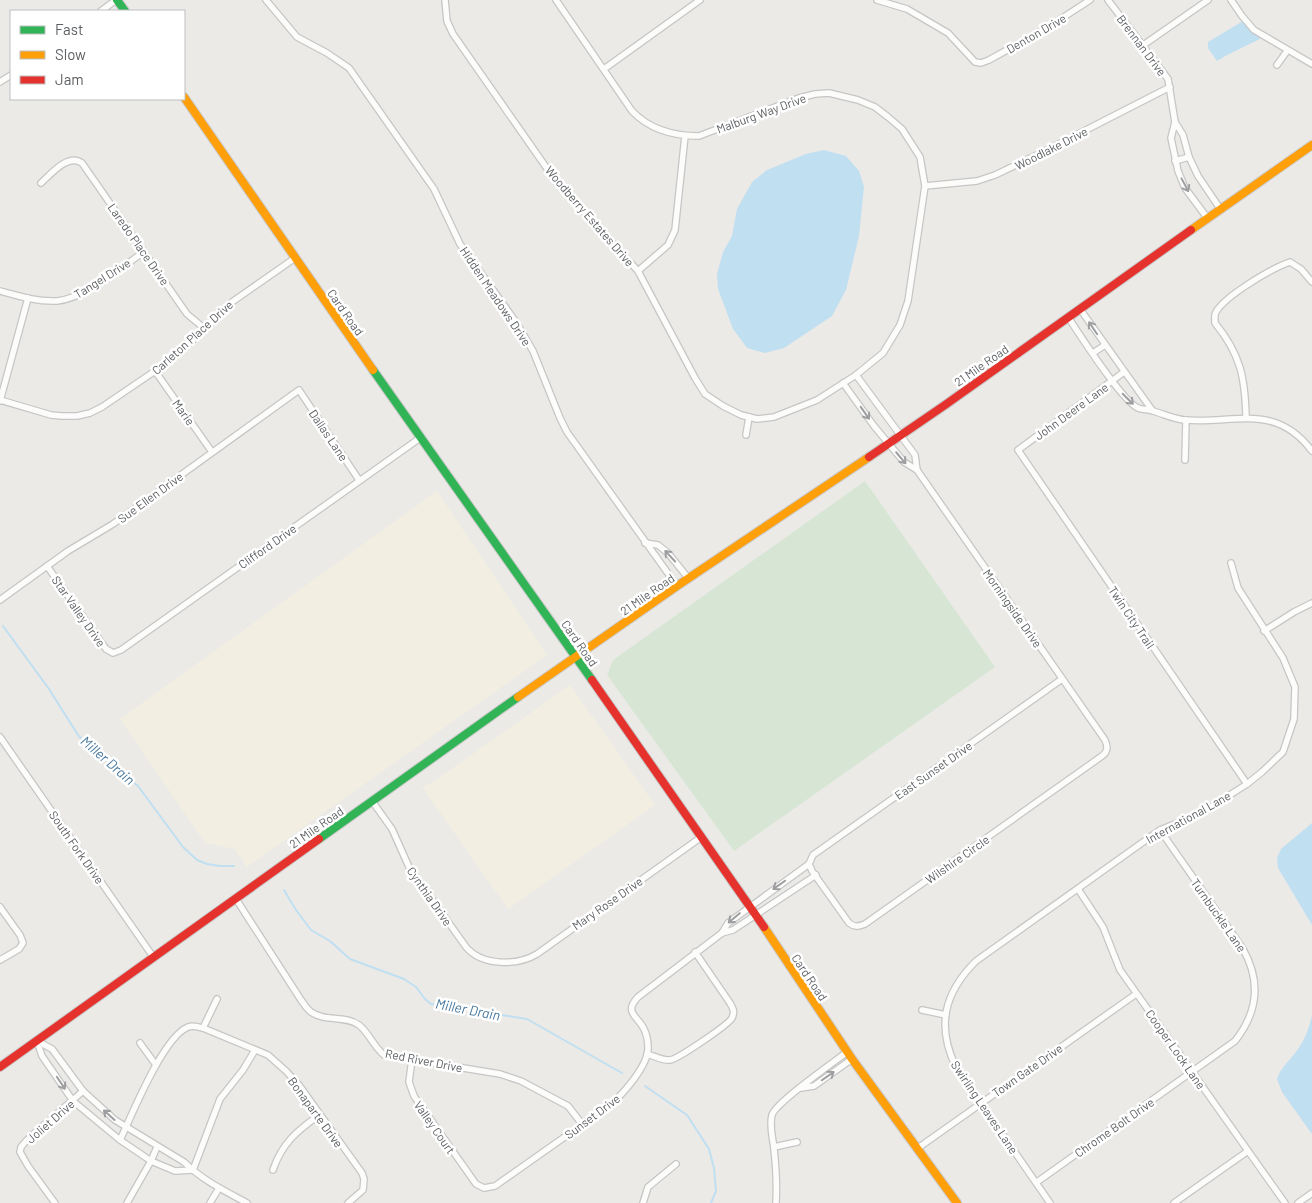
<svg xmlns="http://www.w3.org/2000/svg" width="1312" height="1203" font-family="Barlow,sans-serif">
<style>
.commercial{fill:#f3eee2}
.green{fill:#d7e6d4}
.water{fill:#c0dff1}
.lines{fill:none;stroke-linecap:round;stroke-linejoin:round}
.stream{stroke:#c0dff1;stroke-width:2}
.street-casing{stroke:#c6c6c6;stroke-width:8}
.fast-casing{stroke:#c8c8c8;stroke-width:10}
.slow-casing{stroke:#c8c8c8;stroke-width:10}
.jam-casing{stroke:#c8c8c8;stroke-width:10}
.street{stroke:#fcfcfb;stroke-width:5.5}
.fast{stroke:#30b455;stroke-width:8}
.slow{stroke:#ff9f0a;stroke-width:8}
.jam{stroke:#e5322d;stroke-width:8}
.oneway{stroke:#9d9ea0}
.labels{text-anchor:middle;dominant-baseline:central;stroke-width:5;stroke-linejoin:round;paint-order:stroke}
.street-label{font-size:12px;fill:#5d6063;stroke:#fff}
.water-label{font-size:14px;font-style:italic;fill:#48779d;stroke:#fff}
</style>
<rect width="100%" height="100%" fill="#ebeae7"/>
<!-- commercial -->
<g class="commercial">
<path d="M437 491 547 655 247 867 235 849 205 843 120 719Z"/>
<path d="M570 685 655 805 508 909 422 787 433 782Z"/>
</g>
<!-- green -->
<path class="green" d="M865 481 995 667 734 851 607 675 613 660Z"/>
<!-- water -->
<g class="water">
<path d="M1243 21 1260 39 1227 55 1217 61 1208 48V42Z"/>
<path d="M824 150 846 156 859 171 864 187 859 236 846 290 832 316 784 348 765 353 747 348 733 329 718 289 717 274 723 252 732 236 737 209 752 182 767 170 806 154Z"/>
<path d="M1312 823V925L1278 868 1277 858 1281 849Z"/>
<path d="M1312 1016V1134L1282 1092 1277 1079C1281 1066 1293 1058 1300 1046 1306 1037 1309 1027 1312 1016Z"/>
</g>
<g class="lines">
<!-- stream -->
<g class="stream">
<path d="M3 626 49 689 78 735 88 746 138 786 183 847 197 860 207 864 220 866H234"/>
<path d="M284 890 296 910 311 930 330 941 350 959 404 979 416 987 425 999 431 1004 527 1019 622 1073"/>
<path d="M645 1086 687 1115 709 1149 714 1168 716 1191 711 1203"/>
</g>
<defs>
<g id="street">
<path d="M266 0 297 37 327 53 349 68 434 189 460 244 516 322 533 351 560 418 567 432 677 586"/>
<path d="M445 0 447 21 453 34 555 180 638 271 695 378 705 394 723 406 741 415 757 419 774 417 817 400 856 375 883 353 900 325 908 301 925 186 920 157 902 129 888 117 875 107 858 100 829 93 815 94 799 98 699 136C674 136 650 130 632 111L556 0"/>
<path d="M877 0 907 9 948 33 975 62 981 63 989 60 1050 26 1090 0"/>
<path d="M1108 0 1168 79 1175 122 1183 135 1189 157 1198 176 1221 210"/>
<path d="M1231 0 1242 16 1254 30 1312 64"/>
<path d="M101 11 116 0"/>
<path d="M1142 46 1208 0"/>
<path d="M1277 65 1287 51"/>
<path d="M604 69 700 0"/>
<path d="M0 82 11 75"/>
<path d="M1175 122 1171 138 1178 171 1185 188 1208 219"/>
<path d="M1175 161 1189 157"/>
<path d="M41 183C51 174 68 153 82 163L187 314 205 329"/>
<path d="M925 186 977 181 995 175 1041 153 1170 87"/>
<path d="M638 271 668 245 675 230 685 136"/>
<path d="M0 291C18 296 38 302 57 301 86 298 120 268 144 252"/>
<path d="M1080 309 1152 410"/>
<path d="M1068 317C1080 335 1122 401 1138 408 1142 410 1148 409 1153 411 1164 414 1173 419 1185 420 1235 424 1275 402 1312 451"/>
<path d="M1093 353 1105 345"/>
<path d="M155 371 212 452"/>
<path d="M1124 372 1018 450 1247 784"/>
<path d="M856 375 915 455 917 470"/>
<path d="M843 383 874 426 904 462 917 470 1105 740C1108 747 1108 752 1102 756L865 924C858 927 854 927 849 923L812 871 809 864 813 855 1062 679"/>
<path d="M0 400 51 415 62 416H77L90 413 102 407 155 371 187 346 232 302 295 258"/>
<path d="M0 401 28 298"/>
<path d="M1246 417C1245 378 1241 355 1215 323 1215 319 1214 315 1216 312 1225 296 1272 268 1290 262L1301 269 1312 282"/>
<path d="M746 435 749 417"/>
<path d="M1185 460 1186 420"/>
<path d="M645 543 658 545 668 553 689 579"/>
<path d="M47 566 106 649 113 653 121 650 420 438"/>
<path d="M0 600 68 551 113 524 299 390 359 480"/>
<path d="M1264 631 1294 612 1312 603"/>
<path d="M0 737 154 958"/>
<path d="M372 801 392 829 409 867 466 947C482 966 517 966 537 954L700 838"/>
<path d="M1078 889 1103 927 1120 970 1285 1203"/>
<path d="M236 899 301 1000C304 1004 307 1009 311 1012 325 1022 345 1015 359 1025 369 1033 374 1047 384 1055L500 1074 521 1081 568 1106 582 1124"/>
<path d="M0 907 20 935 23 943 19 949 0 960"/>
<path d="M722 933 728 923 809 864"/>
<path d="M922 1010 946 1015"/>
<path d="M203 1028 217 999"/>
<path d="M37 1041 52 1049 83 1091 115 1120 184 1162C202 1180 225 1191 247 1203"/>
<path d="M37 1041 42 1056 73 1101 120 1140 151 1161 175 1171 193 1170"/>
<path d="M140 1043 156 1065"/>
<path d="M647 1054C654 1056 663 1061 670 1060 678 1059 728 1025 732 1018 735 1012 733 1008 730 1003L695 952"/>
<path d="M412 1059 409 1082 414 1096 476 1184 484 1188 495 1186 610 1105C623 1094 648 1066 648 1048 648 1042 647 1035 644 1029 638 1016 623 1013 638 997L722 933 733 930 816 875"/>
<path d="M801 1088 814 1086 852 1059"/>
<path d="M120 1140C132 1115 163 1037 188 1027 193 1025 198 1027 203 1028L268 1055 286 1071 299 1085 362 1173 364 1179 363 1190 348 1203"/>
<path d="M774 1147 797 1142"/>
<path d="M918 1148 1136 994"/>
<path d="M193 1170 220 1099 243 1070 255 1050"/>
<path d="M273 1170C282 1143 297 1131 319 1115"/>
<path d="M1037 1182 1235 1041C1258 1012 1261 981 1243 949L1160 830"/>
<path d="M55 1203 28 1166 20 1152 21 1147 27 1140 83 1091"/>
<path d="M127 1203 151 1161 157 1147"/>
<path d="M210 1203 219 1188"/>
<path d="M643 1203 648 1187 676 1164"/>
<path d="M776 1203C777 1185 776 1167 774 1149 773 1138 769 1127 772 1115 775 1103 834 1062 847 1052"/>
<path d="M1050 1203 956 1067C936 1026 944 993 976 961L1160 830 1200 814 1247 784 1262 772 1283 752 1294 719 1295 687 1283 658 1238 588 1231 563"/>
<path d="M1174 1203 1248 1151"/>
<path d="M1298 1203 1312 1193"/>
</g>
<g id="fast">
<path d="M117 0 125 11"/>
<path d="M373 370 592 680"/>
<path d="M319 839 518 697"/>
</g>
<g id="slow">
<path d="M184 97 373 370"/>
<path d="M1191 230 1312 145"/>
<path d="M518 697 677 586 869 457"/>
<path d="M764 927 852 1059 957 1203"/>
</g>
<g id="jam">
<path d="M869 457 945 405 1191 230"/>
<path d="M592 680 764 927"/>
<path d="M0 1067 319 839"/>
</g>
</defs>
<!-- street casing -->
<use href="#street" class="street-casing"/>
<!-- fast casing -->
<use href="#fast" class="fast-casing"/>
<!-- slow casing -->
<use href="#slow" class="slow-casing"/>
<!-- jam casing -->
<use href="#jam" class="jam-casing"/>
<!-- street -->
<use href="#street" class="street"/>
<!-- fast -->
<use href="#fast" class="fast"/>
<!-- slow -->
<use href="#slow" class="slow"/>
<!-- jam -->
<use href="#jam" class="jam"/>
</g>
<!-- one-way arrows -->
<defs><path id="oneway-shaft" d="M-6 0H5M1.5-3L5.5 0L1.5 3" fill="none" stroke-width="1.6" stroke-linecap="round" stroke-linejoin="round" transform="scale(1.25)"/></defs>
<g class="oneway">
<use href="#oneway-shaft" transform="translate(1185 185) rotate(62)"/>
<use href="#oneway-shaft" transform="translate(1093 328) rotate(-124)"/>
<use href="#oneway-shaft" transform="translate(1128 399) rotate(45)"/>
<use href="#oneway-shaft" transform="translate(865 413) rotate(55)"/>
<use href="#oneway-shaft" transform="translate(901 458) rotate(50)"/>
<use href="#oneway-shaft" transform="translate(670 556) rotate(-133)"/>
<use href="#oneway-shaft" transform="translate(779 885) rotate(145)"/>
<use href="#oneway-shaft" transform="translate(734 918) rotate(140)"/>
<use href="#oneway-shaft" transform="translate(828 1076) rotate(-35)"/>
<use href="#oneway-shaft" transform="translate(61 1083) rotate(56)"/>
<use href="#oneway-shaft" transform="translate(109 1115) rotate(-138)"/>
</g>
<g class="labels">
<!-- street labels -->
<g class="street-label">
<text transform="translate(1036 33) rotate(-30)">Denton Drive</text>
<text transform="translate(1142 45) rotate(53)">Brennan Drive</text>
<text transform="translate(761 113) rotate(-20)">Malburg Way Drive</text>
<text transform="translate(1051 148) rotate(-27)">Woodlake Drive</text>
<text transform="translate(590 216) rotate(49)">Woodberry Estates Drive</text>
<text transform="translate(139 244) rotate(55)">Laredo Place Drive</text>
<text transform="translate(102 278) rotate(-32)">Tangel Drive</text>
<text transform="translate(496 296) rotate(56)">Hidden Meadows Drive</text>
<text transform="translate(346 312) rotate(55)">Card Road</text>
<text transform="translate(192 337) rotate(-42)">Carleton Place Drive</text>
<text transform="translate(981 365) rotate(-35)">21 Mile Road</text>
<text transform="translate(1071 411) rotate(-36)">John Deere Lane</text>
<text transform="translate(184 412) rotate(55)">Marie</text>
<text transform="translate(329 435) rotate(56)">Dallas Lane</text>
<text transform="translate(150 497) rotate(-36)">Sue Ellen Drive</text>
<text transform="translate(267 546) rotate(-35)">Clifford Drive</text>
<text transform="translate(647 594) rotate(-35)">21 Mile Road</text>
<text transform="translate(1013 608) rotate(55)">Morningside Drive</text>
<text transform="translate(79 611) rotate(55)">Star Valley Drive</text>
<text transform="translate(1132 617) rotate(56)">Twin City Trail</text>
<text transform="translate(580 643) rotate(55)">Card Road</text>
<text transform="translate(933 770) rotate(-35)">East Sunset Drive</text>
<text transform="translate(1188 817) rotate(-29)">International Lane</text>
<text transform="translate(316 827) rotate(-35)">21 Mile Road</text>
<text transform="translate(77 847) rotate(55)">South Fork Drive</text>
<text transform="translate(957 859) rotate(-35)">Wilshire Circle</text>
<text transform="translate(430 896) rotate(55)">Cynthia Drive</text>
<text transform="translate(607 903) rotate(-35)">Mary Rose Drive</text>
<text transform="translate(1219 915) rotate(55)">Turnbuckle Lane</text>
<text transform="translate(810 977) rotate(56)">Card Road</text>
<text transform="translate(1176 1049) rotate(55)">Cooper Lock Lane</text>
<text transform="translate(424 1060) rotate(11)">Red River Drive</text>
<text transform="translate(1027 1070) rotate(-35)">Town Gate Drive</text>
<text transform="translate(985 1107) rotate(56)">Swirling Leaves Lane</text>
<text transform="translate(316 1112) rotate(54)">Bonaparte Drive</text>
<text transform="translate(592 1116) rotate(-37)">Sunset Drive</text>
<text transform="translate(50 1121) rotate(-41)">Joliet Drive</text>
<text transform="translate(435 1127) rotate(55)">Valley Court</text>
<text transform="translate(1114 1127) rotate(-35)">Chrome Bolt Drive</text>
</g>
<!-- water labels -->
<g class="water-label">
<text transform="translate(108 760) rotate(41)">Miller Drain</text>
<text transform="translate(468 1009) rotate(11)">Miller Drain</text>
</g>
</g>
<!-- legend -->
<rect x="10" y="10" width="175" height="90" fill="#ffffff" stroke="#bebfc1"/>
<rect x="20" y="26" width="25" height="8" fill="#30b455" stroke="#bebfc1"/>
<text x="55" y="35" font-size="15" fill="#5d6063">Fast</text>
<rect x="20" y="51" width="25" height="8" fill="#ff9f0a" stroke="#bebfc1"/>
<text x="55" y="60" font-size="15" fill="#5d6063">Slow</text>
<rect x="20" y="76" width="25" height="8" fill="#e5322d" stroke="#bebfc1"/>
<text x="55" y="85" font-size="15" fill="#5d6063">Jam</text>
</svg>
